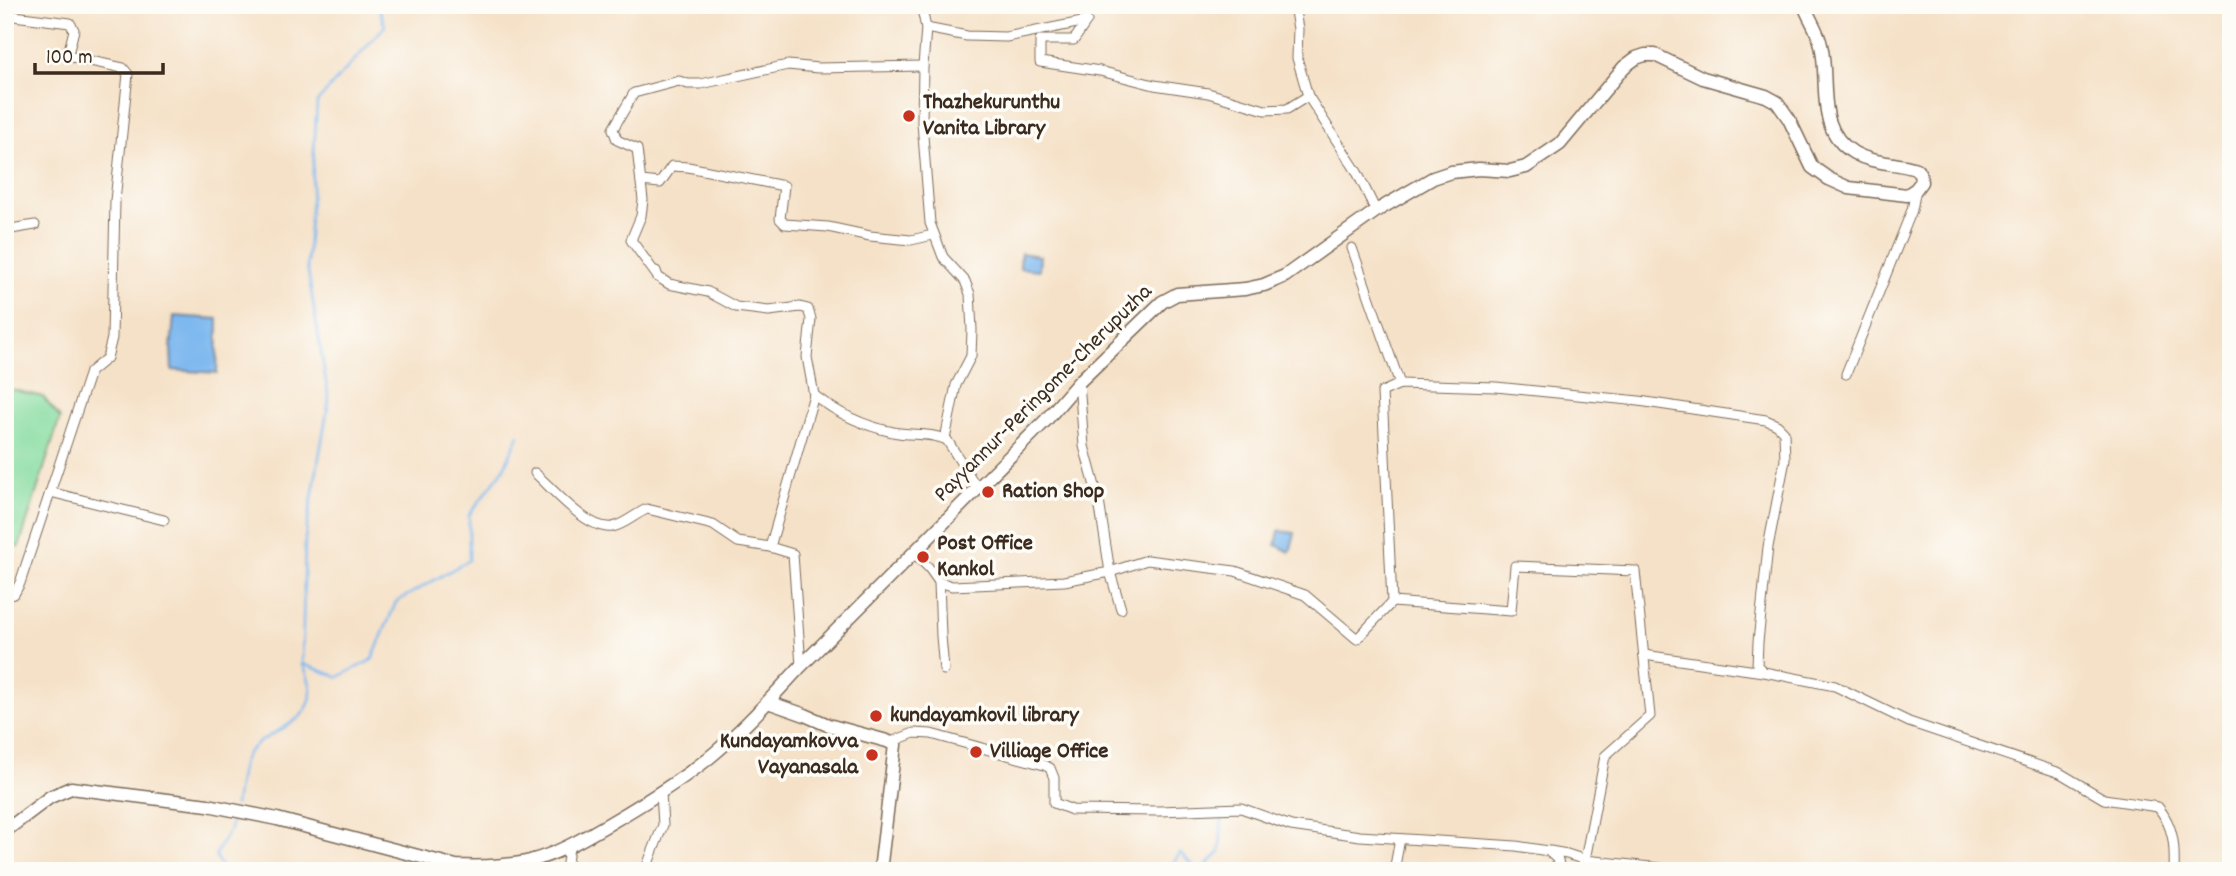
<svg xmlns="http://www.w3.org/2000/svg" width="2236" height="876" font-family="Dekko,sans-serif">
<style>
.green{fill:#85db9f;stroke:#60825e;stroke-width:2}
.water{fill:#7db8ef;stroke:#5c7186;stroke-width:2}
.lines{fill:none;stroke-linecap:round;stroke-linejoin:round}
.stream{stroke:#7db8ef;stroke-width:2.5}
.street-casing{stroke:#7c6a59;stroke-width:11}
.secondary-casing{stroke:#7c6a59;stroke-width:15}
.street{stroke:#fff;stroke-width:9}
.secondary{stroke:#fff;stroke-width:12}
.poi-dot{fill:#c8321e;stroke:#fdfcf7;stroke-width:2.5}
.labels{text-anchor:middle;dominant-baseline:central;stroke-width:7;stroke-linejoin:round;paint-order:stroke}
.poi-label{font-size:23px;font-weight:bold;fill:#3b2a1e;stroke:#fdfcf7;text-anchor:start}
.street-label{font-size:23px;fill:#3b2a1e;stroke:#fdfcf7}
</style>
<rect width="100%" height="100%" fill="#fdfcf7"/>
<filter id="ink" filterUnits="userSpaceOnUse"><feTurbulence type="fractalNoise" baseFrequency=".0143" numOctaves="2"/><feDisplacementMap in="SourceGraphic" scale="14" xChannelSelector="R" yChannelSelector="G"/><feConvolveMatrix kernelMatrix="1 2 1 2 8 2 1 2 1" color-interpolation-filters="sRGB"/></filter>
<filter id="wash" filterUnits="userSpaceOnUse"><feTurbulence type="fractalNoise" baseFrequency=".00686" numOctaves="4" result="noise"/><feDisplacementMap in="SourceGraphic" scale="28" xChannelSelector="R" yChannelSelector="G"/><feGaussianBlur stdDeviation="1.57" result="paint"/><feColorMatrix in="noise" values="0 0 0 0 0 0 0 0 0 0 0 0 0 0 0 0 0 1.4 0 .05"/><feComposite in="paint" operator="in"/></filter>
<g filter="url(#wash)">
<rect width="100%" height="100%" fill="#f5e1c7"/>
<!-- green -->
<path class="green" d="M5 388 43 397 60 418 19 547 5 544Z"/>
<!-- water -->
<g class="water">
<path d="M1021 253 1040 256 1039 270 1020 268Z"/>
<path d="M174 316 218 319 217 373 172 370 171 349Z"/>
<path d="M1279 531 1295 533 1290 552 1276 545Z"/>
</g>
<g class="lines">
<!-- stream -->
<g class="stream">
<path d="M303 664 338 677 372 660 396 602 469 560V515L503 470 519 435"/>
<path d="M302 666 305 538 329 400 307 266 317 102 385 26 378 5"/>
<path d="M235 805C237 795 240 765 245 757 260 730 312 728 311 691 311 683 306 672 303 664"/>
<path d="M1180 814 1206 817 1214 813"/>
<path d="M223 871 215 855 230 829 233 815"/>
<path d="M1168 871 1180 853 1199 871"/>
<path d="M1201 871 1220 852 1222 811"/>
</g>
</g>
</g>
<g filter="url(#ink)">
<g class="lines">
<defs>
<g id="street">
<path d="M921 5 926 28 923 66 922 123 930 223 943 257 965 281 970 294 972 330 971 356 956 385 945 439"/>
<path d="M1294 5 1298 29 1297 58 1308 96 1357 172 1376 211"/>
<path d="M926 28 967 36 1006 37 1087 21 1074 40H1040V62L1100 71 1154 85 1208 93 1265 110 1287 109 1308 96"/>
<path d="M641 181 660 183 672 166 688 167 784 186 780 219 785 224 828 227 870 236 911 240 933 235"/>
<path d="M5 230 35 225"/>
<path d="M1352 248 1400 384"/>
<path d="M656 271 658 277 669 284 708 292 736 307 769 311 800 307 808 309 811 319 807 357 814 395C837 413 864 426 893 432 911 436 930 432 947 440L977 488"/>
<path d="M658 277 631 240 641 216 643 200 637 149 617 140 613 129 634 93 679 81 688 84H701L788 65 818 68 923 66"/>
<path d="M1846 374 1912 210 1916 189"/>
<path d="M1079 382 1084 446 1099 501 1110 572 1121 609"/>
<path d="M535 473C553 489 587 530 612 527 624 525 635 514 647 509L713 525 738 542 770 547"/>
<path d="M50 492 164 520"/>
<path d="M914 553 929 568 939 582 952 586 1064 581 1110 572 1147 560 1235 571 1305 595 1357 639 1392 602 1382 392 1400 384 1496 387 1639 401 1766 420 1777 425 1784 432 1785 460 1768 547 1758 642 1757 666 1764 672 1835 686 1909 722 2060 773 2104 799 2158 807C2174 827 2175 846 2174 871"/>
<path d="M939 582 941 636 944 670"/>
<path d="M5 597 14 594 20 583 90 372 107 358 112 338 115 201 128 74 123 68 72 57 68 54 74 30 70 23 6 15"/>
<path d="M1392 602 1511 611 1515 566 1635 571 1650 716 1605 756 1585 860 1660 868 1659 871"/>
<path d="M1644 655 1763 672"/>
<path d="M801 666 793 554 770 547 814 395"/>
<path d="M891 742 914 733 931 734 1044 765 1050 768 1054 778V803L1072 810 1159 811 1241 808 1291 826 1360 836 1516 846 1548 851 1558 860 1560 871"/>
<path d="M1550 851 1567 854 1585 860"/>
<path d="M566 871 569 847"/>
<path d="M645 871 663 825 661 793"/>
<path d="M1394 871 1400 839"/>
</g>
<g id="secondary">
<path d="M5 18 10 5"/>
<path d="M768 702 805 715 828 725 887 741 895 745 880 871"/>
<path d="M5 831 50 797 71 788 208 805 277 819 456 866C481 867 505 867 530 861 560 853 586 837 612 822 646 802 679 782 710 757 743 730 772 697 801 666L1046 420 1079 382 1162 302 1177 294 1245 289 1264 285 1285 276 1376 211 1433 178 1451 172 1479 169 1510 171 1526 167 1560 144 1624 67 1636 58 1645 55H1655L1703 78 1766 96 1777 102 1789 119 1812 167 1829 179 1849 188 1907 195 1916 189 1921 182 1920 174 1916 169C1895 162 1873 164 1854 153 1814 129 1830 82 1821 45 1818 30 1809 19 1804 5"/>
</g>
</defs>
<!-- street casing -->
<use href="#street" class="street-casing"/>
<!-- secondary casing -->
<use href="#secondary" class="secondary-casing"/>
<!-- street -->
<use href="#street" class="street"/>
<!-- secondary -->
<use href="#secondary" class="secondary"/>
</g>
</g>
<!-- markers -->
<g class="poi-dot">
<circle cx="909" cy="116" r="7"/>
<circle cx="988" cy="492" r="7"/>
<circle cx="923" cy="557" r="7"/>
<circle cx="876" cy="716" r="7"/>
<circle cx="976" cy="752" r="7"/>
<circle cx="872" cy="755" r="7"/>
</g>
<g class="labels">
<!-- poi labels -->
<g class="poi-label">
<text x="923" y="103">Thazhekurunthu<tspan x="923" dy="26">Vanita Library</tspan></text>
<text x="1002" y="492">Ration Shop</text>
<text x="937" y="544">Post Office<tspan x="937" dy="26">Kankol</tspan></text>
<text x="890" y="716">kundayamkovil library</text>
<text x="858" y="742" text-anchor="end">Kundayamkovva<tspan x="858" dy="26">Vayanasala</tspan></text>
<text x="990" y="752">Villiage Office</text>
</g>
<!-- street labels -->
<g class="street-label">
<text transform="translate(1044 394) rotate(-45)">Payyannur-Peringome-Cherupuzha</text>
</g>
</g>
<!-- margin -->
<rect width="2236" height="876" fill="none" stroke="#fdfcf7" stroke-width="28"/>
<!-- scale -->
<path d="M35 63v10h128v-10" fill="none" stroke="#3b2a1e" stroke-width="3.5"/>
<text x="46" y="63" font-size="21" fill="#3b2a1e" stroke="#fdfcf7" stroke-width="5" paint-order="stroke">100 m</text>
</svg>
